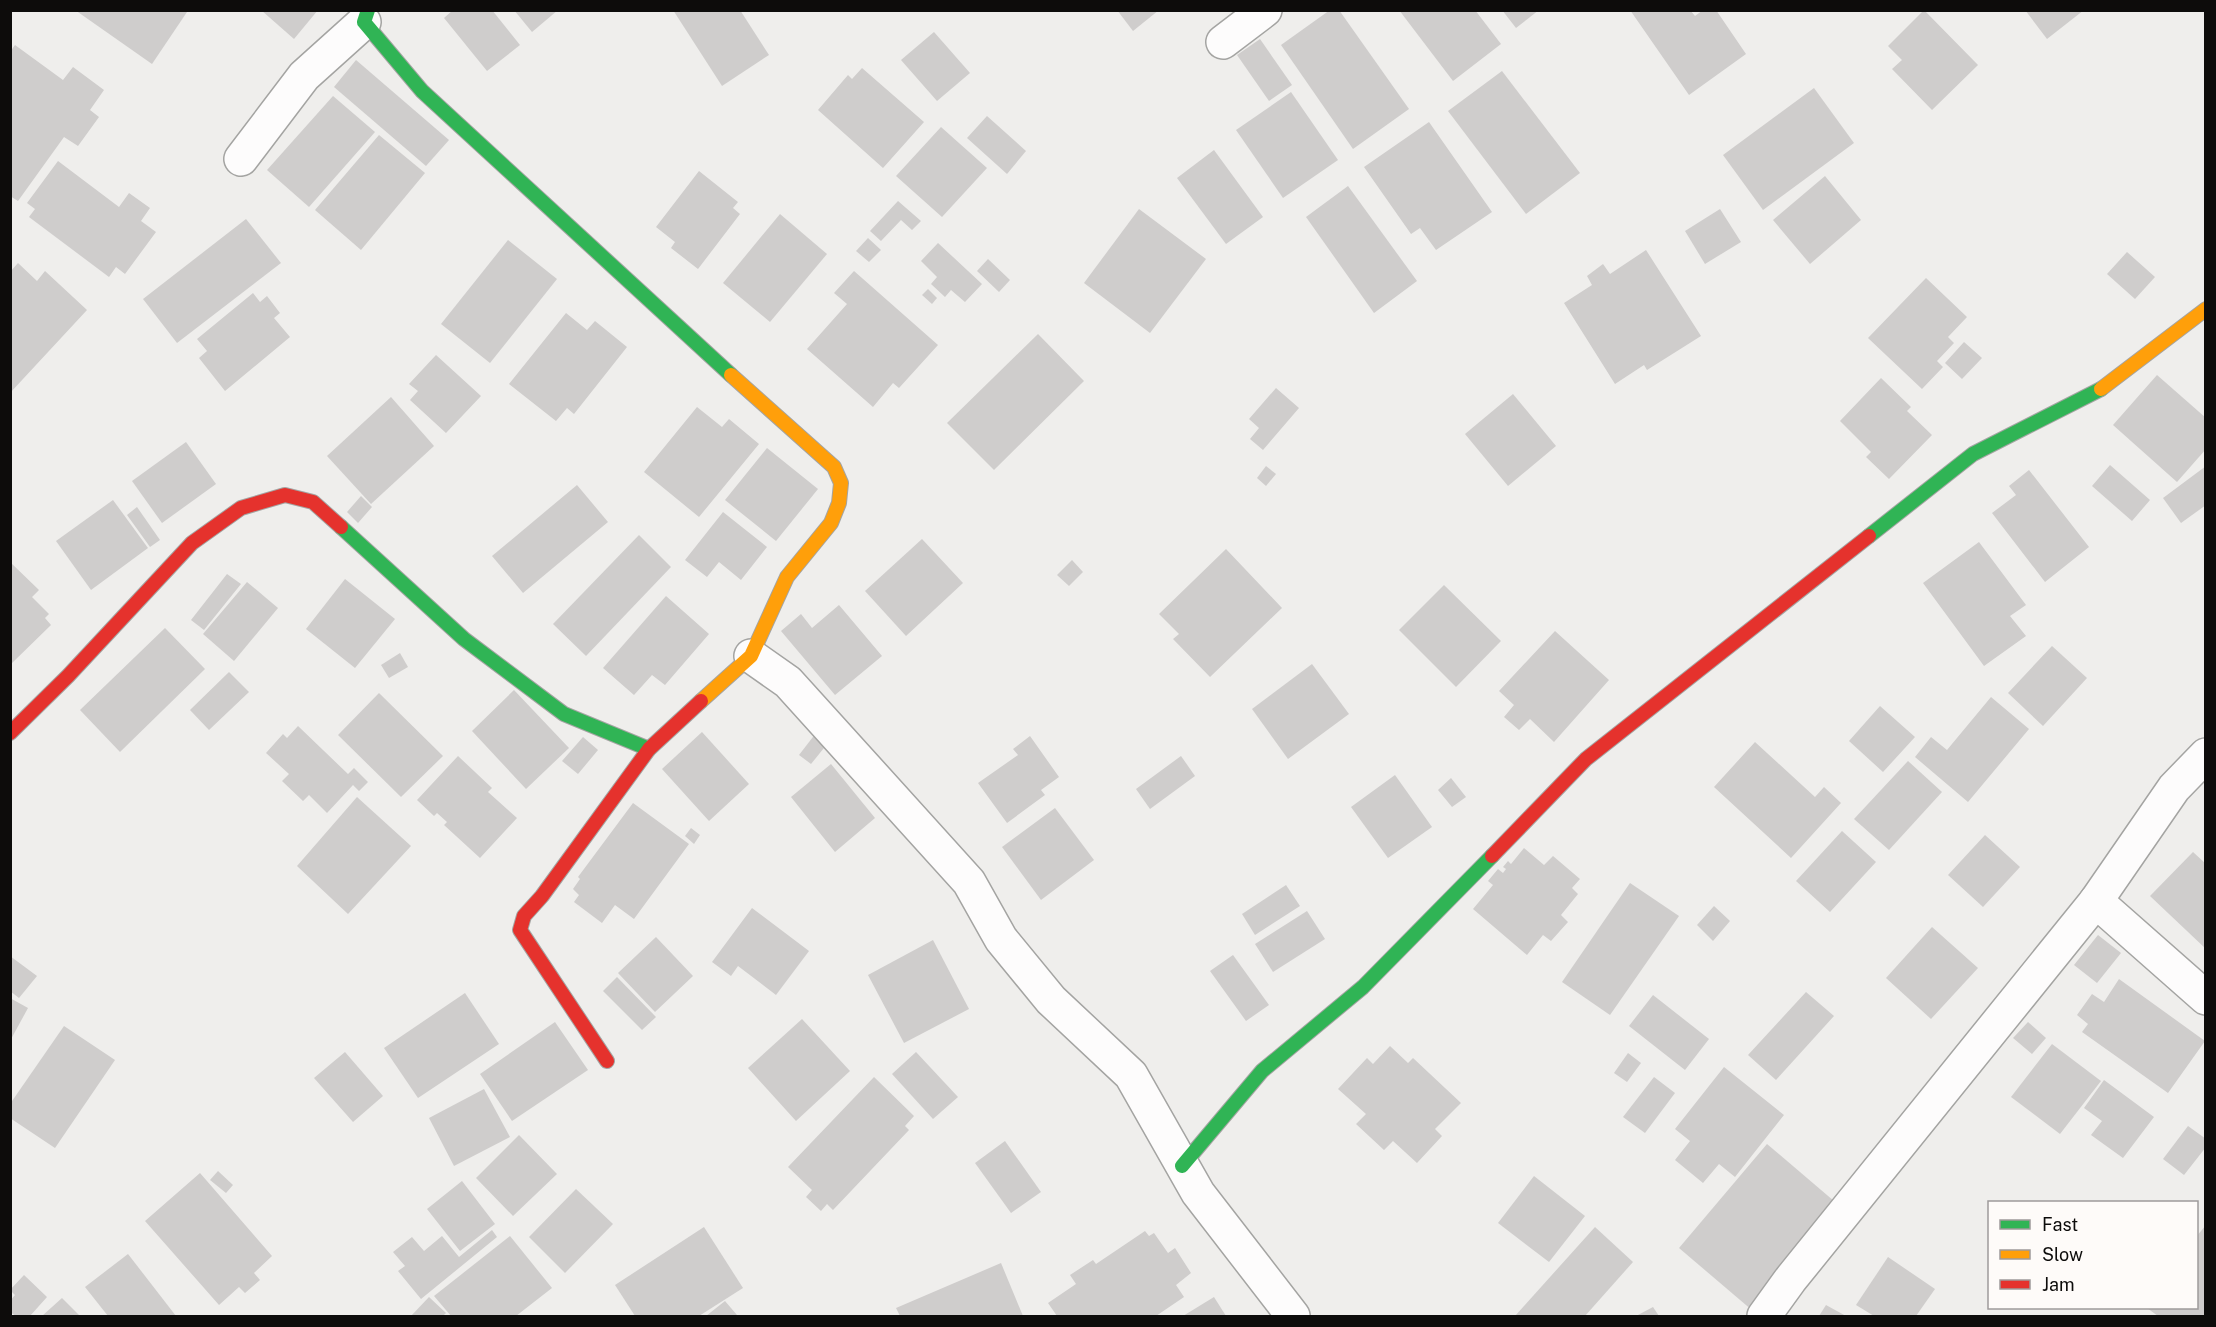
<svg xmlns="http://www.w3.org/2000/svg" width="2216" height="1327" font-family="'Public Sans',sans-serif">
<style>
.building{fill:#cfcdcc}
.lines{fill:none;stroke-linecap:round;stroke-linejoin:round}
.street-casing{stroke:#a4a4a2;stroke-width:36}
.fast-casing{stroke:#a4a4a2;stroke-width:16}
.slow-casing{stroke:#a4a4a2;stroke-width:16}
.jam-casing{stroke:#a4a4a2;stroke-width:16}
.street{stroke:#fdfcfc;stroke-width:33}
.fast{stroke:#30b455;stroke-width:14}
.slow{stroke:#ff9f0a;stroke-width:14}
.jam{stroke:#e5322d;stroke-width:14}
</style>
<rect width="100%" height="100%" fill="#efeeec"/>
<!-- building -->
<g class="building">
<path d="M75 10H185L187 12 152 64Z"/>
<path d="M261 10H318L294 39Z"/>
<path d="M453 10H492L520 45 487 71 444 18Z"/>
<path d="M514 10H558L532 32Z"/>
<path d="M673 10H740L769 55 722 86Z"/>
<path d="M1117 10H1159L1133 31Z"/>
<path d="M1330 10H1339L1409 109 1353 149 1281 45Z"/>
<path d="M1399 10H1475L1501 44 1453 81Z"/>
<path d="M1502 10H1539L1516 28Z"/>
<path d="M1630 10H1690L1695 16 1703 10H1716L1746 54 1689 95Z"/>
<path d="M1924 10 1978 65 1932 110 1892 69 1902 60 1888 46Z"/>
<path d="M2025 10H2084L2047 39Z"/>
<path d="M934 32 970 73 937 101 901 60Z"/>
<path d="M1260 39 1292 85 1269 101 1237 55Z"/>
<path d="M15 45 63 80 73 67 104 90 90 110 99 117 78 146 64 137 18 201 10 196V52Z"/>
<path d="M356 60 449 140 426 166 334 87Z"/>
<path d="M862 68 924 122 883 168 818 110 848 75 852 79Z"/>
<path d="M1502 71 1580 173 1526 214 1448 111Z"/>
<path d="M1814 88 1854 143 1763 210 1723 155Z"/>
<path d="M1291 92 1338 160 1283 198 1236 130Z"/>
<path d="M333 96 375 132 309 207 267 170Z"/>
<path d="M987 116 1026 151 1007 174 967 138Z"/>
<path d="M1429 122 1492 212 1436 250 1420 228 1411 234 1364 167Z"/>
<path d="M941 127 987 168 942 217 896 176Z"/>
<path d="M379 135 425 173 361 250 315 210Z"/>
<path d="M1214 150 1263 217 1226 244 1177 178Z"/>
<path d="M58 161 119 207 129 193 150 208 141 221 156 232 125 274 116 267 109 277 29 217 35 209 27 203Z"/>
<path d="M699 171 738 202 733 208 740 214 698 269 671 248 675 242 656 227Z"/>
<path d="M1825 176 1861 220 1810 264 1773 220Z"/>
<path d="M1348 186 1417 281 1374 313 1306 217Z"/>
<path d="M898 201 921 221 912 230 901 220 881 241 870 231Z"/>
<path d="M1139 209 1206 259 1150 333 1084 283Z"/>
<path d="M1720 209 1741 242 1705 264 1685 231Z"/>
<path d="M780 214 827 254 770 322 723 283Z"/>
<path d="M246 219 281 263 177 343 143 299Z"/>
<path d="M868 238 881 250 869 262 856 251Z"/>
<path d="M508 240 557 279 490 363 441 324Z"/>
<path d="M938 243 982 284 965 302 951 290 945 297 931 284 937 277 921 261Z"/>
<path d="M1646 250 1701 336 1647 370 1644 365 1615 384 1564 303 1592 285 1587 276 1603 264 1610 274Z"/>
<path d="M2127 252 2155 277 2135 299 2107 274Z"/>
<path d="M988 259 1010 280 999 292 977 271Z"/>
<path d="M18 263 37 281 45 271 87 310 10 393V272Z"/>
<path d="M854 271 938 345 899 388 893 383 873 407 807 349 847 304 834 293Z"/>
<path d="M1926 278 1967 317 1948 337 1954 343 1937 361 1943 367 1922 389 1868 338Z"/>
<path d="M928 289 937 298 932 304 922 295Z"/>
<path d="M253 293 260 302 267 296 280 313 274 318 290 337 225 391 199 358 207 351 197 339Z"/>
<path d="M566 313 587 330 595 321 627 347 574 414 567 408 556 421 509 384Z"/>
<path d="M1038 334 1084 381 994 470 947 423Z"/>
<path d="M1964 342 1982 358 1962 379 1945 363Z"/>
<path d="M436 355 481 396 446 433 410 400 418 391 409 384Z"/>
<path d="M2157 375 2206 418V449L2177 482 2113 425Z"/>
<path d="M1881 378 1911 407 1907 411 1932 435 1889 479 1866 457 1871 452 1840 421Z"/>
<path d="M1276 388 1299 408 1263 450 1250 439 1259 428 1249 419Z"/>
<path d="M1513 394 1556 446 1508 486 1465 434Z"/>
<path d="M391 397 434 446 371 504 327 456Z"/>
<path d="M697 407 722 427 729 419 759 444 699 517 644 472Z"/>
<path d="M186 442 216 484 162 523 132 481Z"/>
<path d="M767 448 818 489 776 541 725 500Z"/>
<path d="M2110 465 2150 500 2132 521 2092 486Z"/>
<path d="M1266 466 1276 474 1266 486 1257 478Z"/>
<path d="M2206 466V505L2181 523 2163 498Z"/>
<path d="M2029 470 2089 547 2045 582 1992 513 2016 495 2009 486Z"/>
<path d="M577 485 608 522 523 593 492 556Z"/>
<path d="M361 496 372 507 358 523 347 512Z"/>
<path d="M113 500 148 548 91 590 56 541Z"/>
<path d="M137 507 160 540 150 547 127 515Z"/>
<path d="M723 512 767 547 741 580 719 562 707 577 685 560Z"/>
<path d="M639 535 671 567 586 656 553 624Z"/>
<path d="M922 539 963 583 906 636 865 591Z"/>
<path d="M1979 542 2026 605 2010 616 2026 636 1984 666 1923 583Z"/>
<path d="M1226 549 1282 608 1210 677 1173 639 1179 634 1159 614Z"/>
<path d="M1072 560 1083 572 1069 586 1057 575Z"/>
<path d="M10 562 39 590 32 597 49 614 45 618 51 625 10 665Z"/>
<path d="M227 574 241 584 204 630 191 620Z"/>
<path d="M345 579 395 619 355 668 306 629Z"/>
<path d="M247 582 278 608 234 661 203 634Z"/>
<path d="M1444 585 1501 641 1456 687 1399 630Z"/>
<path d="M666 596 709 634 665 685 652 675 634 695 603 668Z"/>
<path d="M839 605 882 656 835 695 781 631 801 614 812 628Z"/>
<path d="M165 628 205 669 120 752 80 710Z"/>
<path d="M1555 631 1609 680 1554 742 1530 719 1519 730 1504 717 1514 705 1499 691Z"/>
<path d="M2052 646 2087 678 2043 726 2008 693Z"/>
<path d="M400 653 408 667 389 678 381 665Z"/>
<path d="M1312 664 1349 714 1288 759 1252 709Z"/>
<path d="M229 672 249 692 209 730 190 710Z"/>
<path d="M514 690 569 748 526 789 472 731Z"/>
<path d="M379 693 443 756 401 797 338 735Z"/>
<path d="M1991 697 2029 729 1968 802 1915 757 1931 737 1947 750Z"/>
<path d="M1880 706 1915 737 1883 772 1849 741Z"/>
<path d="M298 726 348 774 354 768 368 782 359 791 353 785 327 813 309 795 303 801 282 781 289 774 266 753 283 734 287 738Z"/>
<path d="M702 732 749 784 709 821 662 769Z"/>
<path d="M816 733 828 743 811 764 799 755Z"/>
<path d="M1030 736 1059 777 1041 790 1045 795 1007 823 978 783 1018 755 1013 749Z"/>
<path d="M583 737 598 750 578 774 562 761Z"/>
<path d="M1755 742 1815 797 1824 787 1841 803 1791 858 1714 787Z"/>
<path d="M458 756 492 788 488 792 517 818 480 858 444 825 447 822 437 813 434 816 417 800Z"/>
<path d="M1181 756 1195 776 1150 809 1136 789Z"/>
<path d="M1908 761 1942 792 1889 850 1854 819Z"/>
<path d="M831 764 875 818 835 852 791 797Z"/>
<path d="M1395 775 1432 827 1388 858 1351 807Z"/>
<path d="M1451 778 1466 797 1452 807 1438 790Z"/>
<path d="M357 797 411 846 348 914 297 866Z"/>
<path d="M633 803 689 844 634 919 615 905 602 923 574 902 579 895 573 889 580 879 578 877Z"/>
<path d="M1055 808 1094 860 1041 900 1002 847Z"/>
<path d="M691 828 700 835 694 844 685 836Z"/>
<path d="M1842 831 1876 862 1830 912 1796 881Z"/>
<path d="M1985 835 2020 867 1983 907 1948 875Z"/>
<path d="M1524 848 1544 865 1553 856 1580 879 1572 888 1578 894 1561 915 1568 922 1551 941 1543 935 1527 955 1473 909 1493 885 1488 881 1498 869 1503 873 1506 869 1503 867 1508 861 1511 864Z"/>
<path d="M2193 852 2206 864V949L2150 896Z"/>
<path d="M1630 883 1679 916 1610 1015 1562 982Z"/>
<path d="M1286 885 1300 906 1255 935 1242 914Z"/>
<path d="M1714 906 1730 921 1713 941 1697 925Z"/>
<path d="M752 908 809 951 776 995 738 966 731 976 712 962Z"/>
<path d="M1307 911 1325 939 1273 972 1255 944Z"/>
<path d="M1932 927 1978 968 1931 1019 1886 978Z"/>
<path d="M2098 935 2121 953 2097 983 2074 965Z"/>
<path d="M656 937 693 976 655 1012 618 973Z"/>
<path d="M933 940 969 1009 904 1043 868 975Z"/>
<path d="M1233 955 1269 1005 1246 1021 1210 971Z"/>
<path d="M10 956 37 976 19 998 10 991Z"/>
<path d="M617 977 656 1017 642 1030 603 991Z"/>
<path d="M2119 979 2205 1041 2168 1093 2082 1032 2088 1024 2077 1015 2092 994 2104 1002Z"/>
<path d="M1806 992 1834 1016 1776 1080 1748 1055Z"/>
<path d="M465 993 499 1044 418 1098 384 1048Z"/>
<path d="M1653 995 1709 1039 1685 1070 1629 1026Z"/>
<path d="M10 998 28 1008 10 1041Z"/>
<path d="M802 1019 850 1071 796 1121 748 1068Z"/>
<path d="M555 1022 588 1070 512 1121 480 1074Z"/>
<path d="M2028 1022 2046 1038 2032 1054 2013 1038Z"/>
<path d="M64 1026 115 1060 55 1148 10 1118V1104Z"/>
<path d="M2052 1044 2101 1081 2060 1134 2011 1097Z"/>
<path d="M1390 1046 1408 1063 1413 1058 1461 1103 1435 1129 1442 1136 1417 1163 1393 1141 1384 1150 1356 1124 1366 1114 1338 1089 1367 1058 1373 1064Z"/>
<path d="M345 1052 383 1096 353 1122 314 1078Z"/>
<path d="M916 1052 958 1097 933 1119 892 1074Z"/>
<path d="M1628 1053 1641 1063 1627 1082 1614 1073Z"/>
<path d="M1724 1067 1784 1115 1735 1177 1719 1164 1703 1183 1675 1160 1690 1141 1675 1129Z"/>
<path d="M874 1077 914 1116 905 1126 909 1130 833 1210 827 1204 821 1211 806 1197 812 1190 788 1167Z"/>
<path d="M1654 1077 1675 1093 1645 1133 1623 1117Z"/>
<path d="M2104 1080 2154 1117 2123 1158 2091 1135 2102 1121 2084 1108Z"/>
<path d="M484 1089 510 1137 454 1166 429 1118Z"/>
<path d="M2188 1126 2206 1139V1147L2184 1175 2163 1159Z"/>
<path d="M519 1135 557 1174 513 1216 476 1178Z"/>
<path d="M1005 1141 1041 1192 1011 1213 975 1163Z"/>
<path d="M1767 1144 1841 1207 1753 1311 1679 1248Z"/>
<path d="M218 1171 233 1185 226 1193 210 1180Z"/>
<path d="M200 1173 272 1256 254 1273 260 1280 245 1293 239 1287 219 1305 145 1221Z"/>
<path d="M1534 1176 1585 1216 1549 1262 1498 1223Z"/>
<path d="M462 1181 495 1224 460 1251 427 1209Z"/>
<path d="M576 1189 613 1224 565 1273 529 1237Z"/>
<path d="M2206 1225V1316H2158L2147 1308H2196V1237Z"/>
<path d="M704 1227 743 1288 699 1316H635L615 1285Z"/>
<path d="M1595 1227 1633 1262 1585 1316H1515Z"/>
<path d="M492 1230 497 1237 421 1299 398 1271 405 1266 393 1252 412 1237 424 1251 442 1236 459 1257Z"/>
<path d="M1145 1231 1149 1236 1154 1233 1168 1253 1175 1248 1191 1273 1176 1285 1184 1297 1156 1316H1057L1048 1303 1076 1284 1070 1275 1093 1260 1096 1264Z"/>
<path d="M510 1236 552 1288 516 1316H451L434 1296Z"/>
<path d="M128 1254 176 1316H108L85 1287Z"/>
<path d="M1888 1257 1935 1289 1916 1316H1874L1856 1305Z"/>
<path d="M1001 1263 1023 1316H900L896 1308Z"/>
<path d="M24 1275 47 1297 30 1316H16L10 1312V1301L15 1295 10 1290Z"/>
<path d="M429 1297 446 1313 443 1316H411Z"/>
<path d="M1214 1297 1226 1316H1183Z"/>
<path d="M62 1298 80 1316H42Z"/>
<path d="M725 1301 737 1315 734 1316H706Z"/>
<path d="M1826 1305 1846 1316H1819Z"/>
<path d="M1653 1307 1659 1316H1636Z"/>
</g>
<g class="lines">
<defs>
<g id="street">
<path d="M1223 42 1265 10"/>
<path d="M241 159 304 76 364 22"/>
<path d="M751 656 788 682 969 882 1001 939 1051 1000 1131 1075 1198 1193 1293 1316"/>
<path d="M2096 901 2206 998"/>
<path d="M1764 1316 1790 1280 2096 901 2174 788 2206 755"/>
</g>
<g id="fast">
<path d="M368 10 364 22 422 91 731 375"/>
<path d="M341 527 464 639 564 714 649 749"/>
<path d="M1869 536 1973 454 2101 389"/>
<path d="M1182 1166 1262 1071 1363 987 1492 856"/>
</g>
<g id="slow">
<path d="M2101 389 2206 309"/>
<path d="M701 701 751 656 787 577 831 523 839 503 841 483 834 467 731 375"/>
</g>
<g id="jam">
<path d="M10 733 68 676 192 543 241 508 285 495 313 502 341 527"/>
<path d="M1492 856 1586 759 1869 536"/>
<path d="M607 1061 520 930 524 916 542 896 649 749 701 701"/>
</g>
</defs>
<!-- street casing -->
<use href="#street" class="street-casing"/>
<!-- fast casing -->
<use href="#fast" class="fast-casing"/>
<!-- slow casing -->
<use href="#slow" class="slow-casing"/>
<!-- jam casing -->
<use href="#jam" class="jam-casing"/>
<!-- street -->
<use href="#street" class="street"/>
<!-- fast -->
<use href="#fast" class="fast"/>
<!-- slow -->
<use href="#slow" class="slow"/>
<!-- jam -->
<use href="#jam" class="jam"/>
</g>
<!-- border -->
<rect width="2216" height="1327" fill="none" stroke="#0d0c0b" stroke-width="24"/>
<!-- legend -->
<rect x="1988" y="1201" width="210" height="108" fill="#fefbf9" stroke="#9e9b9a" stroke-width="1.5"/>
<rect x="2000" y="1220" width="30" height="9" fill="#30b455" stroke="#9e9b9a" stroke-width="1.5"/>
<text x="2042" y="1231" font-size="18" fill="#0d0c0b">Fast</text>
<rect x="2000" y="1250" width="30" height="9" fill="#ff9f0a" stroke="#9e9b9a" stroke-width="1.5"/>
<text x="2042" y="1261" font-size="18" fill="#0d0c0b">Slow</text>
<rect x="2000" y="1280" width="30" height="9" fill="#e5322d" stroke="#9e9b9a" stroke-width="1.5"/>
<text x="2042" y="1291" font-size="18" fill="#0d0c0b">Jam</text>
</svg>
